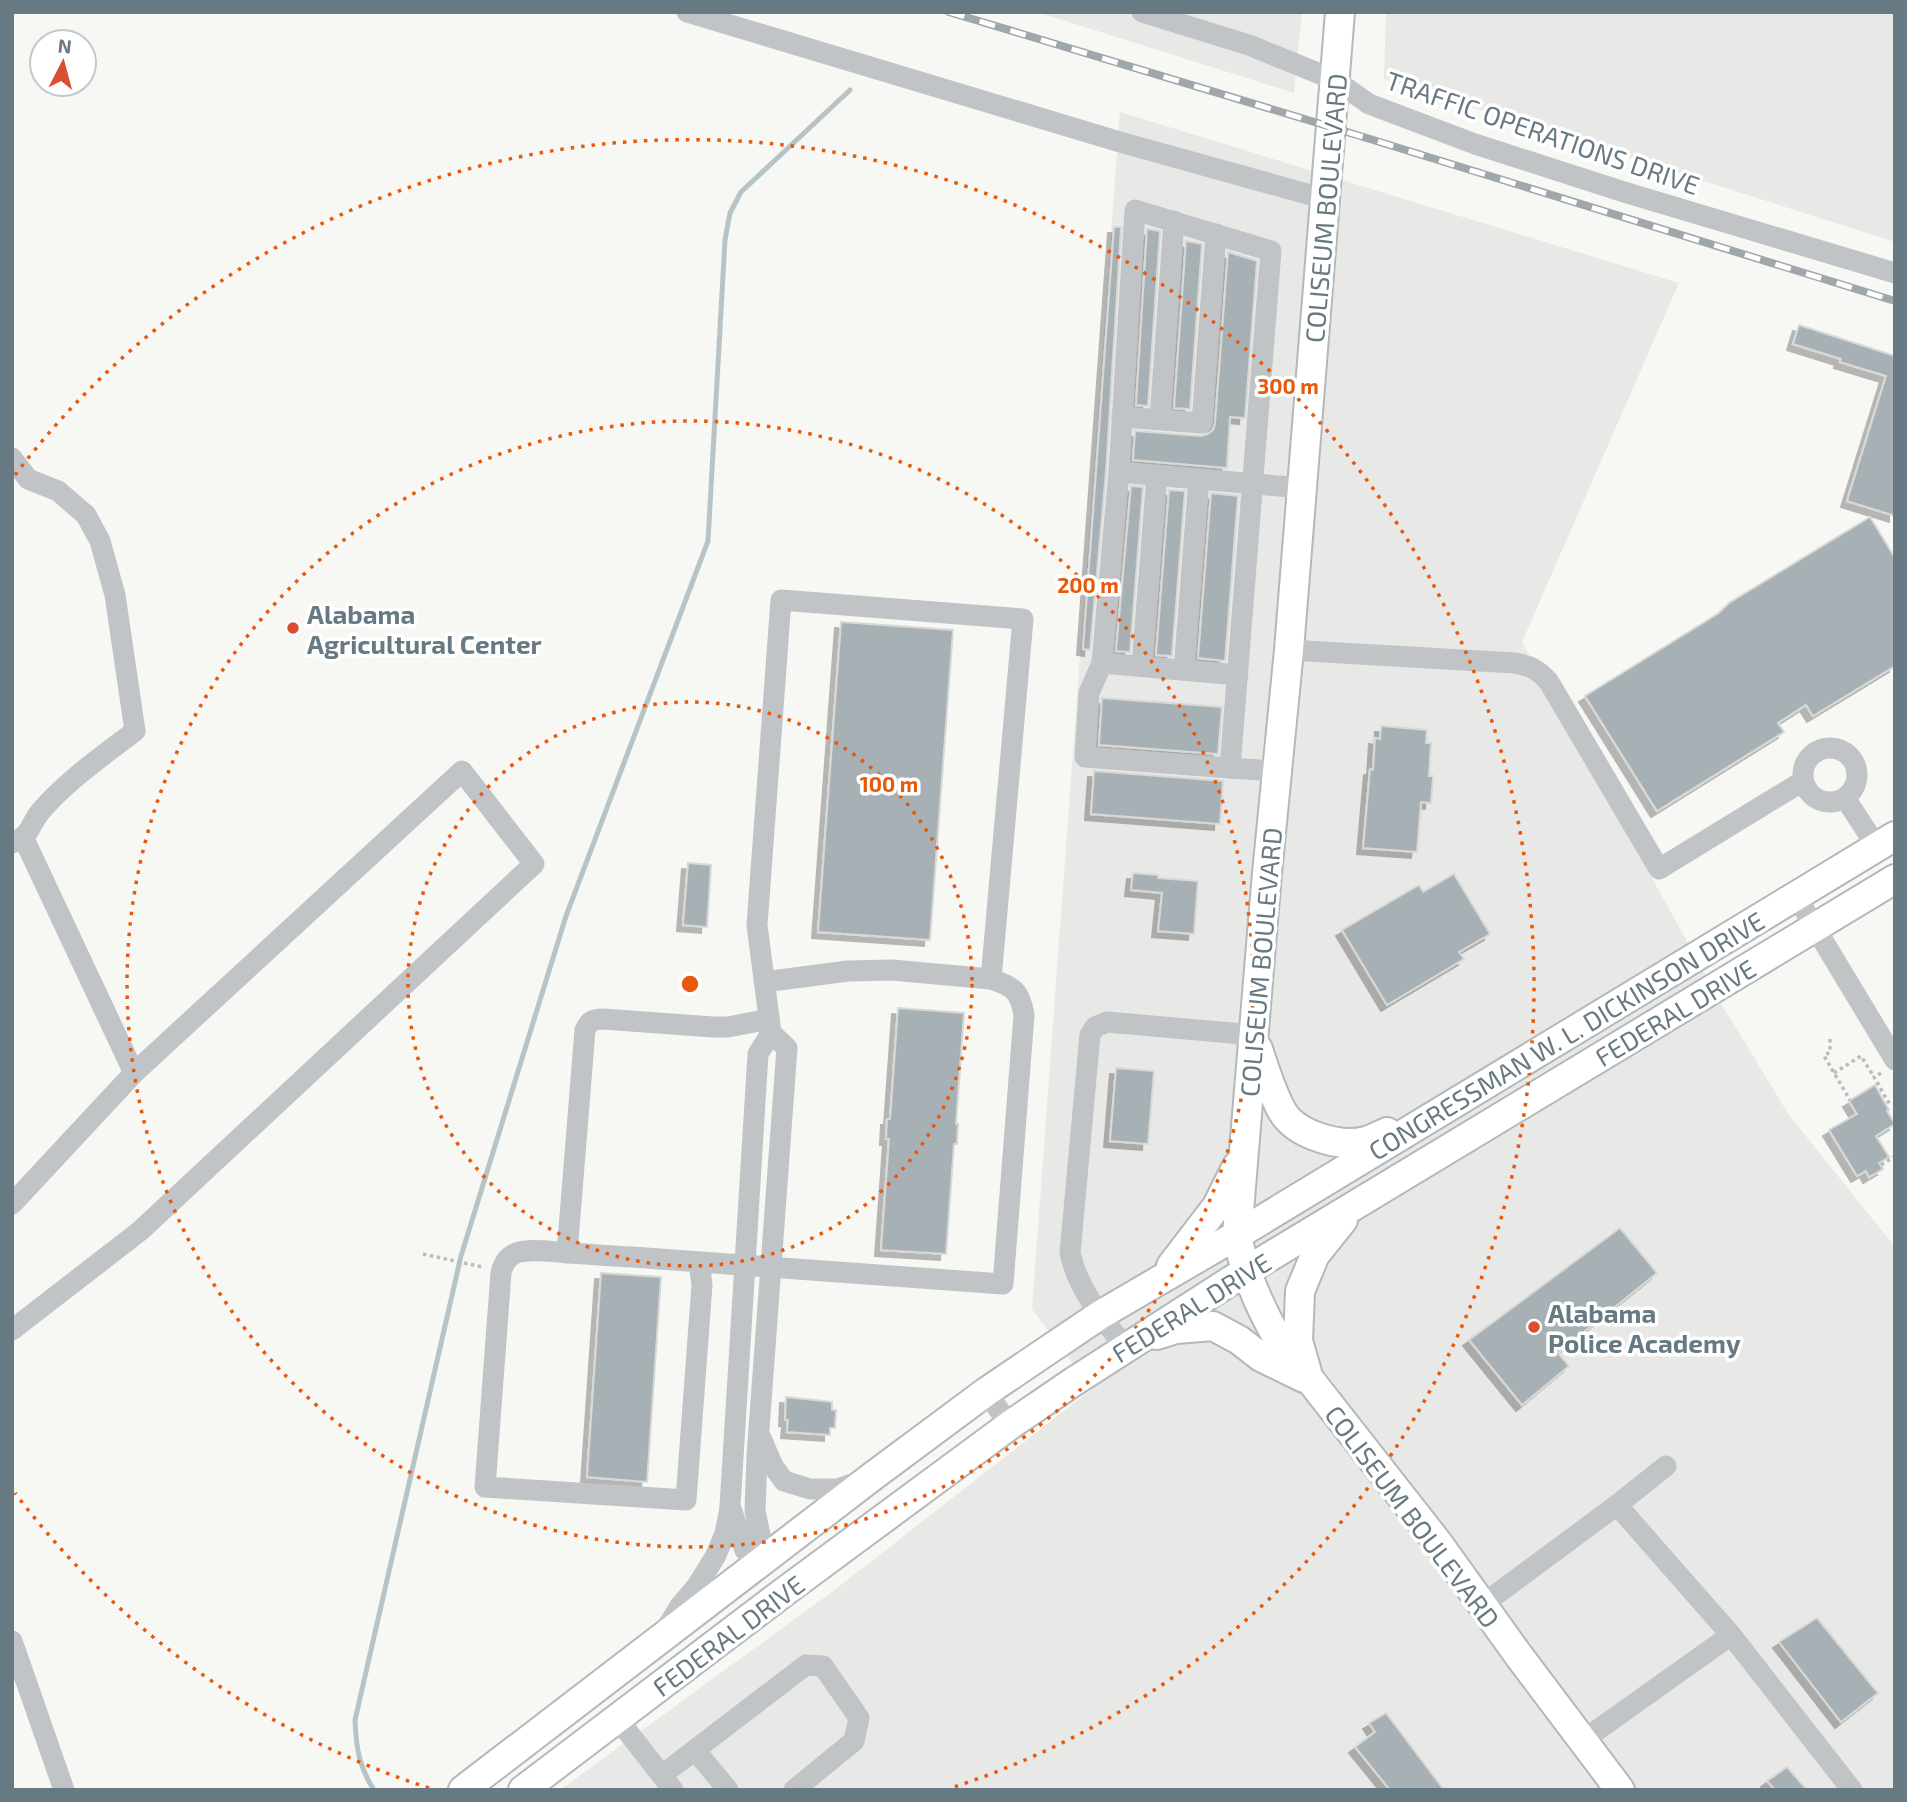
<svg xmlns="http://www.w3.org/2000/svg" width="1907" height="1802" font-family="'Exo 2',sans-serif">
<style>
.built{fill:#e8e8e7}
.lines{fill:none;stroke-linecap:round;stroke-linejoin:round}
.stream{stroke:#b7c4c7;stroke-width:5}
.building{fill:#a7b0b4;stroke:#d8d8d6;stroke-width:2;filter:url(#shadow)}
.major-casing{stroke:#b3b8bb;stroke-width:32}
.path{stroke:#babdbf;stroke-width:3.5;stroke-dasharray:3.5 3.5;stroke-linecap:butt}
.minor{stroke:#c0c4c7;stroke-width:21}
.major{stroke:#fff;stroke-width:28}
.rail-casing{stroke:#9fa7ab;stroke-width:8}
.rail{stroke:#fff;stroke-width:5;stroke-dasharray:16;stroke-linecap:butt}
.ring{fill:none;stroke:#e8590c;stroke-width:3.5;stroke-dasharray:3.5 7}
.poi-dot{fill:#da4e31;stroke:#fff;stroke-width:2.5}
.labels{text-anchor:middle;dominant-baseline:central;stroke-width:7;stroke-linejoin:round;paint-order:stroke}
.street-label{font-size:26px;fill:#677983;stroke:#fff}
.poi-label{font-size:26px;font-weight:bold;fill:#677983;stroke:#fff;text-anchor:start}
.centre{fill:#e8590c;stroke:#fff;stroke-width:3.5}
.ring-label{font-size:21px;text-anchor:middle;font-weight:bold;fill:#e8590c;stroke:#fff;stroke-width:7;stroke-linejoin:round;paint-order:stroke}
</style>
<defs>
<filter id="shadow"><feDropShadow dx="-6" dy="6" stdDeviation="0" flood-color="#0004"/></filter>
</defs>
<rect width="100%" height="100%" fill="#f7f7f4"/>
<!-- built -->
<g class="built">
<path d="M1037 12H1302L1294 93Z"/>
<path d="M1386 12H1895V242L1384 79Z"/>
<path d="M1120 112 1679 283 1522 642 1722 1005 1789 1115 1895 1247V1790H560L832 1592 1092 1389 1032 1309Z"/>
</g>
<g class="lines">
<!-- stream -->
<path class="stream" d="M374 1790C359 1767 356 1747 355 1720L461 1256 566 916 708 541 725 240 730 213 741 192 850 90"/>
</g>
<!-- building -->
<g class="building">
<path d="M1114 227H1121L1106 471 1090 650 1083 649Z"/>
<path d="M1147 229 1160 231 1148 406 1136 405Z"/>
<path d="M1186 241 1202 244 1190 409 1174 408Z"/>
<path d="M1228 252 1257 261 1245 418 1230 417 1227 468 1133 460 1135 431 1201 436 1208 434 1213 430 1215 424Z"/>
<path d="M1799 325 1895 356V516L1847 501 1886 376 1840 362 1841 359 1793 344Z"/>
<path d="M1131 486 1143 487 1130 652 1116 651Z"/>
<path d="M1169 490 1185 491 1172 656 1156 655Z"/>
<path d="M1211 493 1238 496 1225 661 1198 658Z"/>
<path d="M1870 517 1895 558V666L1813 716 1806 705 1778 723 1784 732 1657 811 1585 696 1719 613 1729 603Z"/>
<path d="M841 622 953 630 930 940 818 932Z"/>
<path d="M1102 698 1222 707 1218 754 1099 745Z"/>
<path d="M1381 726 1427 730 1426 743H1431L1429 776H1433L1431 803 1421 802 1417 852 1363 848 1370 769 1373 770 1375 738 1380 739Z"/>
<path d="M1094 771 1223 781 1220 824 1091 814Z"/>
<path d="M688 863 711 865 707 927 683 925Z"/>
<path d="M1133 873 1158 875V878L1198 881 1194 934 1158 931 1162 893 1131 890Z"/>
<path d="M1454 874 1490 934 1459 952 1464 959 1387 1005 1342 930 1419 885 1423 892Z"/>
<path d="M898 1008 964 1013 956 1124H958L957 1144H954L946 1254 881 1250 889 1139H886L887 1119H890Z"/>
<path d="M1116 1068 1154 1071 1148 1144 1110 1141Z"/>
<path d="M1875 1085 1889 1110 1887 1111 1895 1124 1876 1136 1889 1157 1879 1163 1883 1169 1869 1177 1866 1171 1857 1176 1829 1130 1857 1114 1849 1101Z"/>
<path d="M1620 1228 1657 1273 1558 1353 1569 1366 1522 1405 1469 1340Z"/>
<path d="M601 1273 661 1277 647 1482 587 1477Z"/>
<path d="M786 1397 832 1402V1410H836L835 1428H830V1435L787 1432 788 1420H785Z"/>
<path d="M1817 1618 1878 1693 1841 1722 1779 1642Z"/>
<path d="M1386 1713 1444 1790H1390L1355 1747 1375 1732 1369 1723Z"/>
<path d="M1787 1767 1807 1790H1775L1767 1781Z"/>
</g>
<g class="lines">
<defs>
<g id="major">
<path d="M1340 12 1289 650 1267 873 1237 1235C1244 1272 1259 1306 1278 1339L1438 1543 1519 1656 1620 1790"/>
<path d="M1258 1049C1265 1070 1271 1091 1282 1111 1296 1135 1340 1148 1366 1141 1373 1139 1380 1135 1387 1132"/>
<path d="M1171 1266 1217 1206 1237 1166"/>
<path d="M1157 1335 1176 1329 1213 1326 1239 1340 1261 1357 1304 1378"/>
<path d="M1307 1372 1298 1341 1300 1291 1315 1255 1343 1220"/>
<path d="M463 1790 873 1476 986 1392 1100 1315 1237 1235 1895 836"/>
<path d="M523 1790 784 1592 1010 1425 1073 1382 1246 1271 1895 879"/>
</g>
</defs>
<!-- major casing -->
<use href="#major" class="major-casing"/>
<!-- path -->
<g class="path">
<path d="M1830 1039V1052L1824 1056 1850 1100"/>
<path d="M1834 1073 1861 1056 1874 1077"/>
<path d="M1881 1073 1874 1077 1890 1105"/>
<path d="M1881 1165 1895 1156"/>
<path d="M423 1254 482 1267"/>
</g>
<!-- minor -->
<g class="minor">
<path d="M687 12 1120 142 1325 199"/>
<path d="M1142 12 1249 45 1335 80 1369 104 1475 144 1624 192 1895 273"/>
<path d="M1122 417 1202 423 1216 234"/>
<path d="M1160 419 1174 221"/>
<path d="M12 458 28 479 58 491 86 515 100 541 115 595 135 731C103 756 67 780 40 812 29 826 31 836 12 843"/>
<path d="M1119 472 1135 210 1271 251 1230 768 1277 771"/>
<path d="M1289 650 1514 663C1529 665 1539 670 1549 682L1659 869 1803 781"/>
<path d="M1102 663 1089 693 1085 757 1230 768"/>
<path d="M1142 666 1157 475"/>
<path d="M1184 670 1199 479"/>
<path d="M1238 675 1102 663 1119 472 1302 488"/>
<circle cx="1830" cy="775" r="27"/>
<path d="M1845 798 1877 847"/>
<path d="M24 839 134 1073"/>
<path d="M1796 896 1895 1060"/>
<path d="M12 1204 134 1073 462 771 534 864 140 1231 12 1330"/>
<path d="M567 1253 585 1030C589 1021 593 1019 603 1019L713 1027H728L769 1019"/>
<path d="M699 1262 702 1285 686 1500 485 1487 501 1273C503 1264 507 1257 516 1253 528 1249 545 1251 558 1252 583 1254 608 1256 632 1257 756 1266 880 1275 1003 1284L1024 1015C1020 990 1013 987 991 979"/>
<path d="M1126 1348C1103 1319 1078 1290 1070 1253L1090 1035 1095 1027 1107 1022 1254 1035"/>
<path d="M986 1392 1010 1425"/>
<path d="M761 1438 773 1466 784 1481 810 1489H838L858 1482"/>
<path d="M1617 1505 1666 1466"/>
<path d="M762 1561 760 1535 755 1511 757 1456 787 1048 771 1033 757 925 781 600 1023 619 991 979 892 970 848 971 764 982"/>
<path d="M762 1561 745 1550 730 1506 758 1054 771 1033"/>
<path d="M1482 1605 1617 1505 1731 1635"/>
<path d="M666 1629 680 1606 697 1586 715 1557 725 1534 730 1508"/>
<path d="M12 1641 64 1790"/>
<path d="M617 1718 673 1790"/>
<path d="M1582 1741 1731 1635 1852 1790"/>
<path d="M695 1750 728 1790"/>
<path d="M662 1775 806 1665 823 1666 859 1718 854 1741 794 1790"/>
</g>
<!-- major -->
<use href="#major" class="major"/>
<defs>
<path id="rail" d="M949 12 1331 127 1895 301"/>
</defs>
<!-- rail casing -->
<use href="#rail" class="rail-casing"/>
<!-- rail -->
<use href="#rail" class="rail"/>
</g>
<!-- distance rings -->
<g class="ring">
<circle cx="690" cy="984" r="282"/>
<circle cx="690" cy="984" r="563"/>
<path d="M429 1788A845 845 0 0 1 15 1493M15 475A845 845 0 1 1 951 1788"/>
</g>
<!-- markers -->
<g class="poi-dot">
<circle cx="293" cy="628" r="7"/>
<circle cx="1534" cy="1327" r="7"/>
</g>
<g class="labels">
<!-- street labels -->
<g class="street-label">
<text transform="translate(1543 132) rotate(19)">TRAFFIC OPERATIONS DRIVE</text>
<text transform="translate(1325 208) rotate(-85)">COLISEUM BOULEVARD</text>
<text transform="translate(1260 962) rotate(-85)">COLISEUM BOULEVARD</text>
<text transform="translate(1675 1012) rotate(-31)">FEDERAL DRIVE</text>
<text transform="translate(1566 1035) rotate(-31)">CONGRESSMAN W. L. DICKINSON DRIVE</text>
<text transform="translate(1191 1307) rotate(-32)">FEDERAL DRIVE</text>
<text transform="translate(1413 1516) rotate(53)">COLISEUM BOULEVARD</text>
<text transform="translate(728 1635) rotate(-37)">FEDERAL DRIVE</text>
</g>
<!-- poi labels -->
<g class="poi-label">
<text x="307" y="613">Alabama<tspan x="307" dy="30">Agricultural Center</tspan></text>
<text x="1548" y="1312">Alabama<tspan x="1548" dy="30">Police Academy</tspan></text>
</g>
</g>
<circle cx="690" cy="984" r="10" class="centre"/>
<g class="ring-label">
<text x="1288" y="394">300 m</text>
<text x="1088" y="593">200 m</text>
<text x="889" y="792">100 m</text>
</g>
<!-- border -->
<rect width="1907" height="1802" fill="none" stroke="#677983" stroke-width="28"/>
<!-- north arrow -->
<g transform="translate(63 63) rotate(6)"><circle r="33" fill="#ffffff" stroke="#c2c9cd" stroke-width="2"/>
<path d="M0-5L12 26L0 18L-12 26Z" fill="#da4e31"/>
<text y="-10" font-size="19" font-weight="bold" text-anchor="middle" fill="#677983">N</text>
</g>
</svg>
